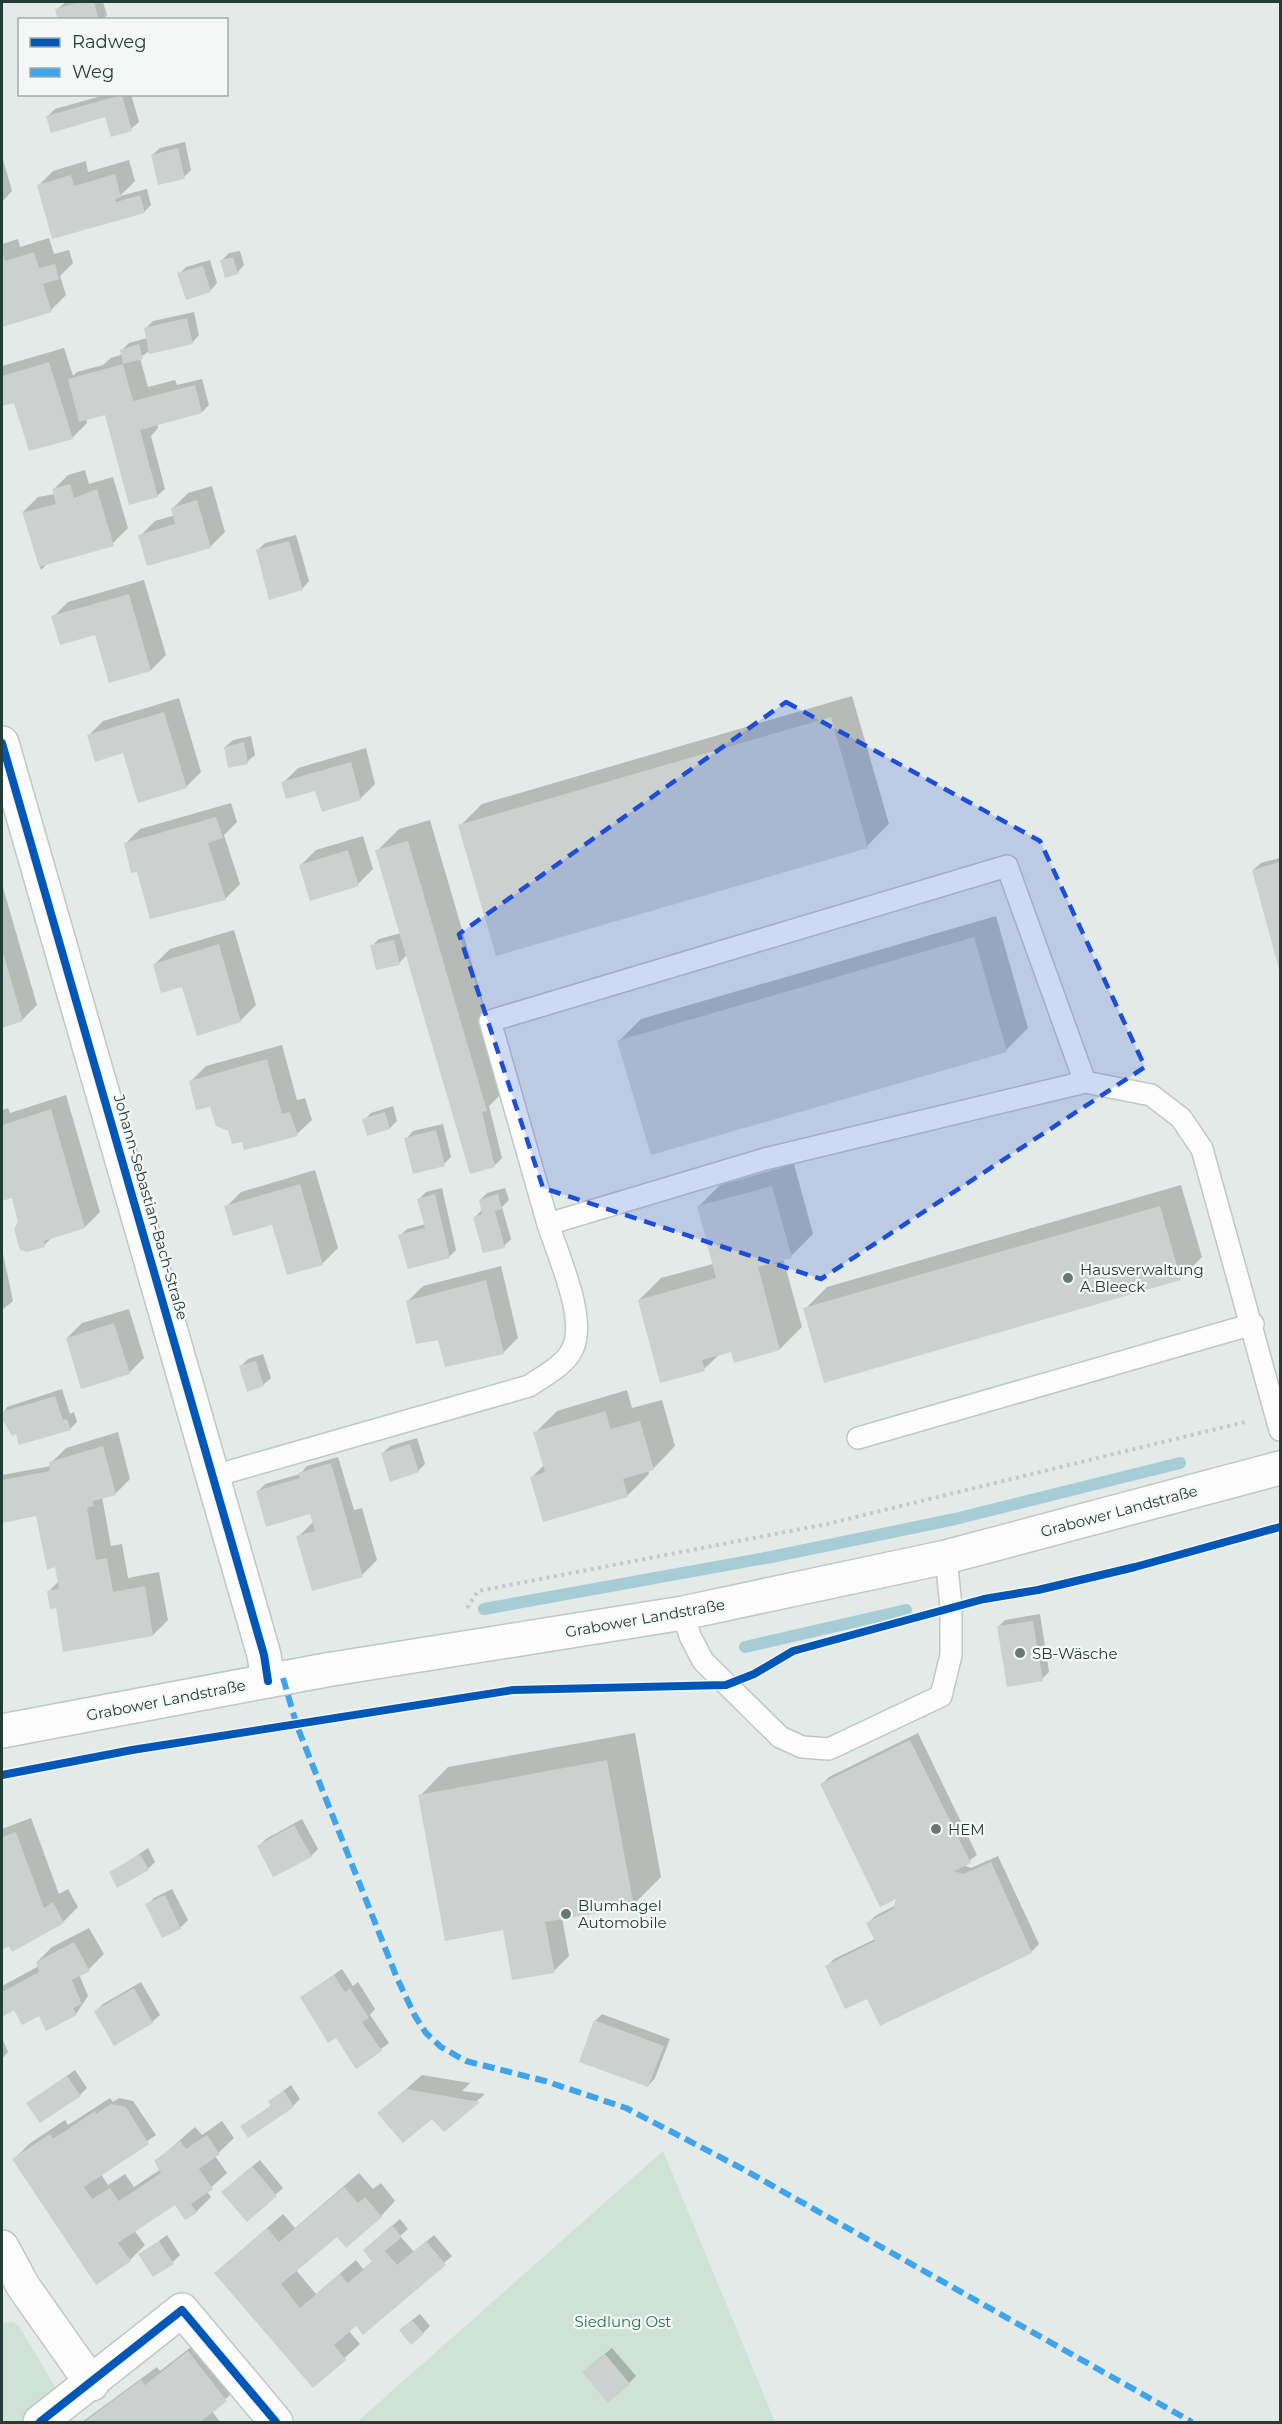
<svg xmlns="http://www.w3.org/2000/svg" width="1282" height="2424" font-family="Montserrat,sans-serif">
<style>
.green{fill:#cee2d5}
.shadow{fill:#0003}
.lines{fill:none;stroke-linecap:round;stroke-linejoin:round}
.stream{stroke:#a6ccd6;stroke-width:12}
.building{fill:#ccd1cf}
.service-casing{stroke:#c1c7c5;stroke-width:24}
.minor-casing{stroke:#c1c7c5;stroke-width:36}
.secondary-casing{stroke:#c0c7c5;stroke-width:36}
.path{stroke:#c1cac8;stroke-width:4;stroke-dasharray:3 4.5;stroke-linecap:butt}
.service{stroke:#fbfcfb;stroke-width:21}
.minor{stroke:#fbfcfb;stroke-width:33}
.secondary{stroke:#fbfcfb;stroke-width:33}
.quiet{stroke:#3ea4ec;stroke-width:6;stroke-dasharray:12 6;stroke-linecap:butt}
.cycleway-casing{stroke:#f3f8f6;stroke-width:11}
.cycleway{stroke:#0057b8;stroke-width:8}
.marked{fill:#1d4ed8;fill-opacity:0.2;stroke:#1d4ed8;stroke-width:4.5;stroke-dasharray:12 8;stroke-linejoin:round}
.poi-dot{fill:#677975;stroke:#f3f8f6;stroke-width:2}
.labels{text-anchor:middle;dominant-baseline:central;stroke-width:4.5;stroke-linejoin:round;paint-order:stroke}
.street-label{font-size:15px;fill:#233c38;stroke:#f3f8f6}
.poi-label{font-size:15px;fill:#233c38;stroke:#f3f8f6;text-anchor:start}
.park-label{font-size:15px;fill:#2e724e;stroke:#f3f8f6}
</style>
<rect width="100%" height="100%" fill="#e4eae7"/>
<!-- green -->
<g class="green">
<path d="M663 2151 775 2422H357Z"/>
<path d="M13 2322 19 2326 55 2387 51 2401 23 2422H2V2323Z"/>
</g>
<!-- shadow -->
<g class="shadow">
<path d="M66 2H103L107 15 102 20H60L57 9Z"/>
<path d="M108 94H131L139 122 131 129 106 116H48L55 109Z"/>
<path d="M185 142 191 170 184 177 152 155 160 148Z"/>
<path d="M2 156 12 191 2 202Z"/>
<path d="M129 160 135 181 120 196 147 189 151 205 144 212 38 186 53 171 86 161 88 172Z"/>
<path d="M49 238 54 254 69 250 73 263 60 276 66 295 51 310 2 325V244L18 239 20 247Z"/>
<path d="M240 251 244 265 237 273 221 261 229 253Z"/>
<path d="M210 260 217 283 210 291 179 274 186 267Z"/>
<path d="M194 312 199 335 192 343 150 350 140 358 148 387 175 380 177 385 202 379 209 405 202 412 157 423 158 428 151 436 165 489 157 496 106 413 86 419 87 423 72 438 15 401 2 405V366L64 348 73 376 77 372 103 365 111 358 123 354 122 350 129 343 147 338 145 329 153 321Z"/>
<path d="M85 470 89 484 113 477 128 528 113 543 50 561 41 570 24 511 38 497 55 494 53 490 68 475Z"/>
<path d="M212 486 225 532 210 547 140 536 155 521 175 515 173 508 188 493Z"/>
<path d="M296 535 309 581 302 589 257 551 265 543Z"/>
<path d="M144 580 166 655 151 670 110 681 96 633 53 617 68 602Z"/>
<path d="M852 696 889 824 867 846 460 826 482 804Z"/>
<path d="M179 698 201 772 186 787 125 752 88 736 103 721Z"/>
<path d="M251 736 255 755 247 762 225 747 233 740Z"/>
<path d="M366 748 375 784 360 799 283 783 298 768Z"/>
<path d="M231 803 237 822 224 835 240 884 225 899 138 870 125 844 140 829Z"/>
<path d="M430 820 508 1087 489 1106 502 1158 495 1165 407 955 399 963 372 946 379 939 401 933 377 851 399 829Z"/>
<path d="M363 836 373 869 358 884 301 865 316 850Z"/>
<path d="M1280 858V968L1253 870 1261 863Z"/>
<path d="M2 884 37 1005 22 1020 2 1026Z"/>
<path d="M996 916 1028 1028 1006 1050 619 1041 641 1019Z"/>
<path d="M234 930 256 1005 241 1020 198 1034 183 986 155 964 170 949Z"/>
<path d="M282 1045 297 1100 305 1098 312 1120 297 1134 243 1140 191 1081 206 1066Z"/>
<path d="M66 1095 100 1212 85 1227 53 1237 44 1245 20 1223 13 1196 2 1199V1110L8 1108 10 1113Z"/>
<path d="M393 1106 397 1121 390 1128 364 1120 371 1113Z"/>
<path d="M443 1124 451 1157 444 1164 406 1139 413 1131Z"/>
<path d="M794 1164 813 1234 791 1256 783 1258 802 1327 780 1349 732 1351 720 1354 704 1369 639 1300 661 1278 713 1264 698 1207 720 1185Z"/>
<path d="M315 1170 338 1248 323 1263 288 1273 273 1223 226 1207 241 1192Z"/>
<path d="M1181 1185 1202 1257 1180 1279 805 1309 827 1287Z"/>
<path d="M442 1188 456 1250 449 1257 400 1236 407 1229 426 1224 419 1199 426 1192Z"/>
<path d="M505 1188 509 1200 502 1207 511 1239 504 1246 475 1217 483 1209 480 1200 487 1193Z"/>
<path d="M2 1249 13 1301 2 1310Z"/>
<path d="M501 1266 518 1338 503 1353 439 1339 408 1301 423 1286Z"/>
<path d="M129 1309 144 1358 129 1373 67 1338 82 1323Z"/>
<path d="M263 1354 271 1378 263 1385 240 1367 248 1359Z"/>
<path d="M62 1389 70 1414 74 1412 77 1422 70 1429 12 1434 2 1416 7 1407Z"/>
<path d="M627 1390 632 1408 662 1400 675 1446 653 1469 648 1470 649 1474 627 1496 532 1477 544 1465 535 1433 557 1411Z"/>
<path d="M118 1432 130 1479 115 1494 102 1497 111 1546 122 1544 128 1578 159 1572 168 1620 153 1635 57 1607 48 1592 59 1581 57 1566 37 1515 2 1522V1475L51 1466V1463L66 1448Z"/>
<path d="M417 1438 425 1464 418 1471 383 1453 390 1446Z"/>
<path d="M338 1457 354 1510 362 1508 377 1560 362 1575 298 1537 313 1522 311 1512 258 1491 265 1484 300 1474 307 1466Z"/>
<path d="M1040 1614 1049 1672 1042 1679 998 1627 1005 1620Z"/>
<path d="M635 1733 661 1877 633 1905 562 1918 569 1956 554 1971 505 1929 420 1796 448 1767Z"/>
<path d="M918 1733 977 1855 963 1865 971 1868 998 1856 1039 1944 1031 1952 881 2024 868 1997 827 1966 834 1959 875 1939 868 1923 875 1916 896 1905 899 1896 822 1784 829 1777Z"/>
<path d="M31 1818 59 1894 68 1889 78 1907 63 1922 13 1950 10 1944 2 1949V1829Z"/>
<path d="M302 1819 318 1849 311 1856 259 1846 266 1839Z"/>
<path d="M148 1848 155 1862 148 1869 111 1873Z"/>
<path d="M172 1889 188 1920 180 1928 162 1936 147 1905 154 1898Z"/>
<path d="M89 1928 104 1954 89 1969 79 1974 88 1996 76 2014H39L15 2008 2 2015V1986L39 1966 37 1962 52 1947Z"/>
<path d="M342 1969 353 1986 358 1982 375 2009 370 2015 389 2043 357 2067 336 2036 302 1997Z"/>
<path d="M141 1982 160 2015 152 2022 96 2011 103 2004Z"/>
<path d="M602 2014 670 2039 655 2078 648 2086 595 2021Z"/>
<path d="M2 2038 8 2052 2 2059Z"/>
<path d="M75 2070 87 2088 80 2095 28 2103Z"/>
<path d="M422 2075 470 2083 462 2091 485 2094 444 2130 433 2117 379 2113Z"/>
<path d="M291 2085 300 2099 293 2106 242 2126 272 2105 270 2101Z"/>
<path d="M110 2098 113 2102 119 2098 133 2101 156 2135 101 2174 108 2185 125 2174 134 2187 161 2169 156 2161 195 2127 202 2135 222 2121 234 2138 215 2156 227 2173 207 2191 211 2197 196 2212 175 2203 134 2230 145 2245 130 2260 14 2159 29 2144 65 2120 68 2125Z"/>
<path d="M260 2160 283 2188 247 2220 230 2185Z"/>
<path d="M359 2173 373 2189 381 2183 395 2201 381 2216 337 2235 296 2270 316 2294 356 2260 363 2269 373 2261 372 2243 400 2219 408 2229 400 2236 414 2252 434 2235 452 2256 363 2333 357 2324 349 2331 360 2344 313 2386 216 2273 283 2214 295 2228Z"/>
<path d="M167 2235 180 2255 173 2262 140 2255Z"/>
<path d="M420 2314 430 2326 423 2333 408 2323Z"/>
<path d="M204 2337 241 2385 212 2411 220 2422H82L157 2367 160 2371Z"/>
<path d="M612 2348 636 2376 629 2383 591 2365Z"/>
</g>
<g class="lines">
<!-- stream -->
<g class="stream">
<path d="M484 1609 771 1557 955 1519 1180 1463"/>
<path d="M745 1647 906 1610"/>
</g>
</g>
<!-- building -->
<g class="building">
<path d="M79 2H94L99 20H58L55 9Z"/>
<path d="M122 95 132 131 111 137 105 117 51 133 46 116Z"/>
<path d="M178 148 185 179 158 185 151 155Z"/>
<path d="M115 174 121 197 115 199 116 202 140 195 145 213 52 239 37 185 71 175 74 186Z"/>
<path d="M2 250 5 261 34 252 39 268 55 264 59 279 43 284 52 312 2 327Z"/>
<path d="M233 257 238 274 225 278 220 260Z"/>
<path d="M203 266 211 292 186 300 177 273Z"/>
<path d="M187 318 193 344 149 354 144 328Z"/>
<path d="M139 344 143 359 123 364 120 350Z"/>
<path d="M49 362 73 439 29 451 14 403 2 406V376Z"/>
<path d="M123 364 133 401 195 385 202 413 140 430 158 497 129 505 105 415 79 422 68 379Z"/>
<path d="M70 484 74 498 97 489 114 546 39 567 22 511 26 512 56 504 52 489Z"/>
<path d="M197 500 211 548 147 566 138 535 175 524 171 508Z"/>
<path d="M289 541 303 590 269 600 256 550Z"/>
<path d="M129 594 151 671 109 683 95 635 60 645 51 616Z"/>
<path d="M164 712 187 788 138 803 123 753 95 762 87 735Z"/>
<path d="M831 717 868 848 496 956 458 825Z"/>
<path d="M244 742 248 764 228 768 224 747Z"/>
<path d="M351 762 361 800 322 812 315 791 286 799 281 782Z"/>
<path d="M216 817 223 838 208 843 226 900 150 919 137 872 131 873 124 843Z"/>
<path d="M408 841 487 1111 482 1112 495 1167 470 1174 375 850Z"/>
<path d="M348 850 359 886 310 901 299 865Z"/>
<path d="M1280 862V973L1252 870Z"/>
<path d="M974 937 1007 1052 651 1155 617 1041Z"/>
<path d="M394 940 400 965 376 970 370 945Z"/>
<path d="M219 944 241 1022 197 1036 182 987 161 993 153 964Z"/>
<path d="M2 949 23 1021 2 1028Z"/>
<path d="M267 1059 282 1114 290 1112 298 1136 244 1150 242 1142 232 1144 228 1131 216 1126 210 1107 196 1110 189 1081Z"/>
<path d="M51 1109 85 1228 44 1241 45 1247 27 1252 20 1250 14 1229 18 1222 12 1198 2 1201V1125Z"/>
<path d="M385 1112 390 1129 367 1136 362 1119Z"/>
<path d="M436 1130 445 1166 413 1174 404 1138Z"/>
<path d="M300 1184 323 1265 287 1275 272 1225 233 1236 224 1206Z"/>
<path d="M772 1186 792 1258 758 1267 780 1350 734 1363 731 1352 702 1360 705 1371 660 1383 638 1300 716 1278 697 1206Z"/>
<path d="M435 1194 450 1258 408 1269 398 1235 425 1228 417 1199Z"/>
<path d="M498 1194 502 1209 495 1211 505 1248 483 1253 473 1217 482 1214 479 1200Z"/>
<path d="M1160 1206 1181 1280 824 1383 803 1308Z"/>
<path d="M486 1280 504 1354 445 1367 438 1340 416 1344 406 1301Z"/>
<path d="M114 1323 130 1374 81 1389 66 1338Z"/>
<path d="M256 1361 264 1386 247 1392 239 1366Z"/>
<path d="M55 1396 63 1420 67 1419 71 1430 19 1445 16 1434 12 1436 2 1419V1412Z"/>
<path d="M606 1411 610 1429 640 1421 654 1470 623 1479 628 1497 543 1522 530 1477 545 1472 533 1432Z"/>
<path d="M410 1444 419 1472 390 1482 381 1453Z"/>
<path d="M103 1446 116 1495 93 1501V1506L87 1508 96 1560 107 1558 113 1592 145 1586 153 1636 63 1652 56 1608 50 1609 47 1591 59 1589 55 1567 47 1570 36 1516 2 1523V1480L50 1471 49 1462Z"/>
<path d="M331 1463 363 1577 312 1591 296 1536 315 1531 310 1514 266 1527 256 1491 300 1478 298 1473Z"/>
<path d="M1033 1621 1043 1681 1007 1687 997 1626Z"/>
<path d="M910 1740 971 1863 954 1871 963 1874 991 1862 1032 1953 880 2026 867 1999 845 2009 825 1966 875 1941 866 1923 893 1909 896 1899 880 1907 820 1784Z"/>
<path d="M607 1760 634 1907 545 1922 555 1973 512 1980 503 1930 445 1941 418 1795Z"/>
<path d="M294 1825 312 1857 273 1877 257 1846Z"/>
<path d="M16 1832 44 1908 53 1902 64 1923 12 1952 9 1946 2 1950V1837Z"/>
<path d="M140 1854 149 1870 117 1888 109 1872Z"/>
<path d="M165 1895 181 1929 162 1938 145 1904Z"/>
<path d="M74 1942 90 1971 72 1980 82 2004 73 2008 77 2015 46 2031 39 2016 22 2025 14 2010 2 2017V1992L39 1972 36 1962Z"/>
<path d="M334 1975 345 1992 350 1988 369 2018 362 2022 382 2051 356 2069 336 2038 328 2043 300 1997Z"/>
<path d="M134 1988 153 2023 114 2046 94 2011Z"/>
<path d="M594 2020 664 2046 648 2087 579 2062Z"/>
<path d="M67 2076 81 2096 40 2123 26 2103Z"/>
<path d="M406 2089 457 2098 480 2102 444 2132 432 2119 403 2143 377 2113Z"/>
<path d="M284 2091 294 2107 248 2138 240 2126 271 2106 268 2101Z"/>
<path d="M111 2104 126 2107 149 2144 84 2187 92 2199 110 2188 119 2201 161 2173 154 2161 180 2141 186 2149 207 2135 220 2154 199 2169 213 2189 191 2204 197 2213 185 2220 175 2205 118 2243 131 2261 96 2285 12 2159 50 2134 53 2139 95 2111 96 2114Z"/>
<path d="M252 2166 277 2196 247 2222 221 2192Z"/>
<path d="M344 2187 358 2203 365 2197 382 2217 346 2248 337 2237 281 2284 300 2308 340 2274 348 2283 372 2262 363 2250 392 2225 402 2237 385 2251 397 2265 426 2241 446 2265 363 2335 356 2326 334 2345 346 2360 313 2388 214 2273 267 2228 279 2242Z"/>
<path d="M159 2241 174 2264 153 2277 138 2254Z"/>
<path d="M412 2320 424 2334 411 2345 399 2330Z"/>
<path d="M188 2351 227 2401 200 2422H84L141 2380 145 2385Z"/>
<path d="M605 2354 630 2384 608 2403 582 2372Z"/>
</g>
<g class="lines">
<defs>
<g id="service">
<path d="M1085 1082 1007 866 490 1021 548 1224 765 1159 1085 1082 1151 1095 1181 1118 1202 1149 1280 1430"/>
<path d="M858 1438 1253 1324"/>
<path d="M214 1476 529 1386C543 1376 564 1366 572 1350 588 1320 558 1256 548 1224"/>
<path d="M683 1613 690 1636 703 1661 780 1737 802 1747 829 1749 941 1696 951 1655V1607L946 1557"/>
</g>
<g id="minor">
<path d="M2 743 264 1655 268 1681"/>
<path d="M2 2247 23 2286 92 2384"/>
<path d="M40 2422 182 2310 276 2422"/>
</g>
<path id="secondary" d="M2 1731 326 1670 683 1613 946 1557 1280 1468"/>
</defs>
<!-- service casing -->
<use href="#service" class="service-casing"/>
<!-- minor casing -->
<use href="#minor" class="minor-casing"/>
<!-- secondary casing -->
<use href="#secondary" class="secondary-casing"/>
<!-- path -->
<path class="path" d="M467 1608 478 1591 827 1524 1245 1422"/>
<!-- service -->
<use href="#service" class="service"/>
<!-- minor -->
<use href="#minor" class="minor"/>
<!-- secondary -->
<use href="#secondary" class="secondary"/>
<!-- quiet -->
<path class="quiet" d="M283 1678 297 1726 397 1978 415 2016 426 2033 441 2047 466 2061 545 2081 626 2108 741 2168 1192 2422"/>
<defs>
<g id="cycleway">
<path d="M2 743 264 1655 268 1681"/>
<path d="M2 1775 132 1750 513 1690 726 1685 754 1674 793 1651 984 1599 1038 1590 1135 1567 1280 1527"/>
<path d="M40 2422 182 2310 276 2422"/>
</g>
</defs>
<!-- cycleway casing -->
<use href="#cycleway" class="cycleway-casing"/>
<!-- cycleway -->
<use href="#cycleway" class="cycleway"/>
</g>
<!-- marked area -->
<path class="marked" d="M786 702 1040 841 1145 1067 821 1279 543 1188 459 934Z"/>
<!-- markers -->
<g class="poi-dot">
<circle cx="1068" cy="1278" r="6"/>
<circle cx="1020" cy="1653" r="6"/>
<circle cx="936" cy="1829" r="6"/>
<circle cx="566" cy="1914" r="6"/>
</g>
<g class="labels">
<!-- street labels -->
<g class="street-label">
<text transform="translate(151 1207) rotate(74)">Johann-Sebastian-Bach-Straße</text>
<text transform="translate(1119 1511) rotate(-15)">Grabower Landstraße</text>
<text transform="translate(645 1618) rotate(-10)">Grabower Landstraße</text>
<text transform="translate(166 1700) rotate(-11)">Grabower Landstraße</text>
</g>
<!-- poi labels -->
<g class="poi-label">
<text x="1080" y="1269">Hausverwaltung<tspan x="1080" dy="17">A.Bleeck</tspan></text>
<text x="1032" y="1653">SB-Wäsche</text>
<text x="948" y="1829">HEM</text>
<text x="578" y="1905">Blumhagel<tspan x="578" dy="17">Automobile</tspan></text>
</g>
<!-- park labels -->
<g class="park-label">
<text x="623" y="2321">Siedlung Ost</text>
</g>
</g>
<!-- border -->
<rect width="1282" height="2424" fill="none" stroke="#233c38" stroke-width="6"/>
<!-- legend -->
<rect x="18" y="18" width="210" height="78" fill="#f3f8f6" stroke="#a0adaa" stroke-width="1.5"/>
<rect x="30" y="38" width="30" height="9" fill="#0057b8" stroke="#a0adaa" stroke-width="1.5"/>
<text x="72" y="48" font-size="18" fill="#233c38">Radweg</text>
<rect x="30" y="68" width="30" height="9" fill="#3ea4ec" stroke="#a0adaa" stroke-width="1.5"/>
<text x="72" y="78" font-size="18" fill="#233c38">Weg</text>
</svg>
